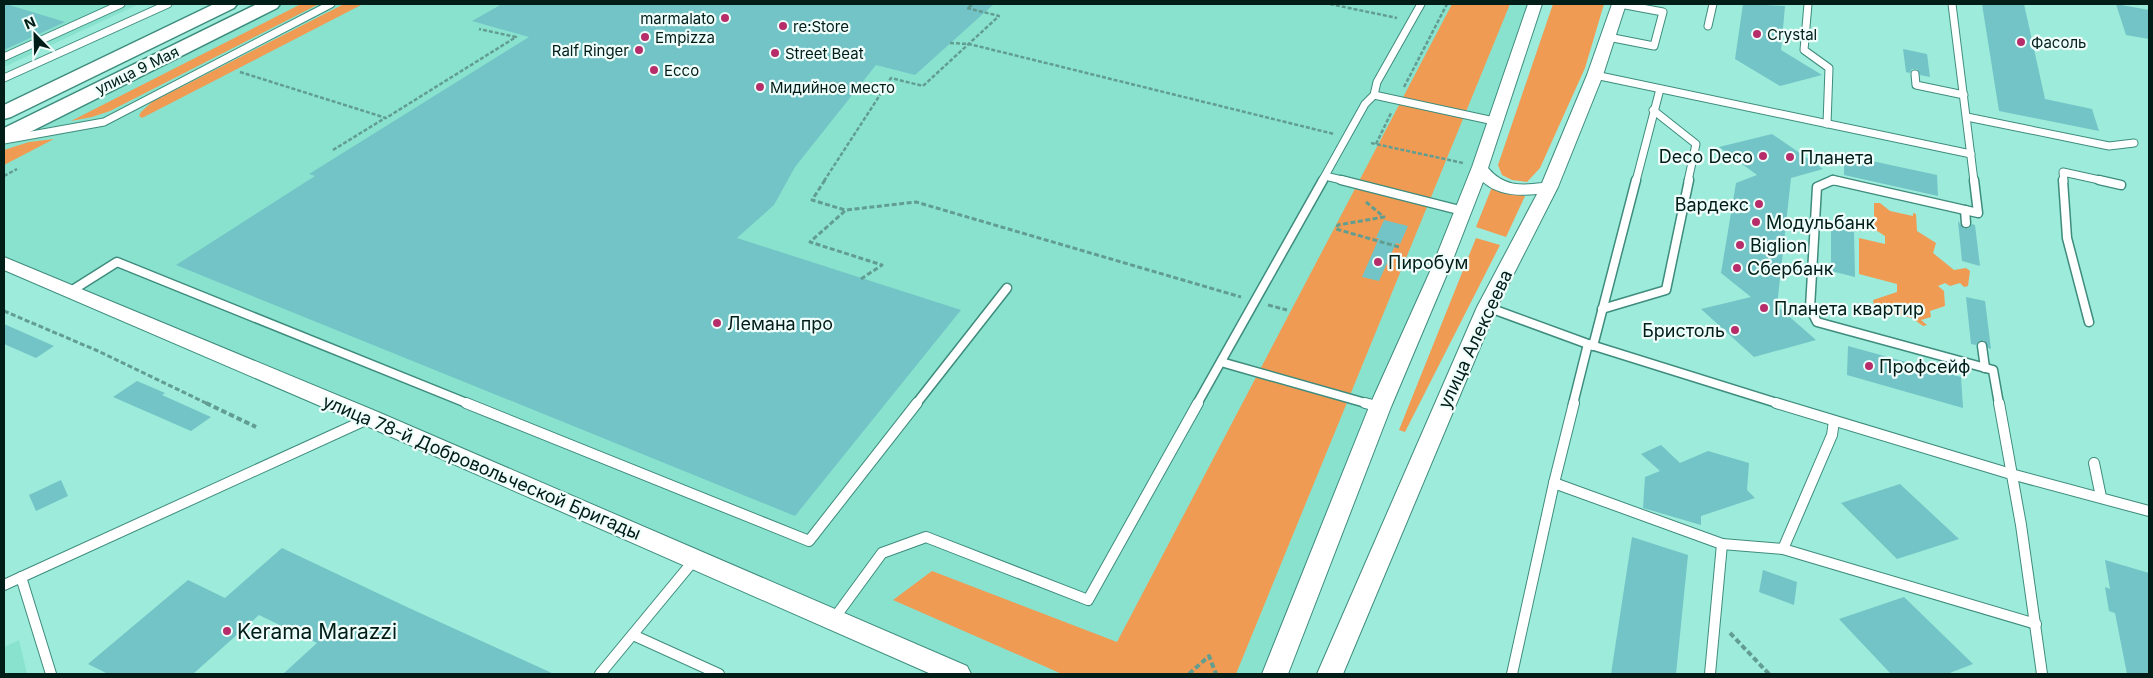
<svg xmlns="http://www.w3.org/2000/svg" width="2153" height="678" font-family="Inter,sans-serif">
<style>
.built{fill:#89e2ce}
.green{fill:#f09b54}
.building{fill:#72c4c7}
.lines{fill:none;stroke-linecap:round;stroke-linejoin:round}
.service-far2-casing{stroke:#3e8c7d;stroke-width:9}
.service-far1-casing{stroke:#3e8c7d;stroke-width:11}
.service-casing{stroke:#3e8c7d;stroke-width:12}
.tertiary-casing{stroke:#3e8c7d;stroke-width:2}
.primary-casing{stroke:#3e8c7d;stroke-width:3}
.path-far2{stroke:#629d91;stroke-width:2.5;stroke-dasharray:4 2;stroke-linecap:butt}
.path-far1{stroke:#629d91;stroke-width:3;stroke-dasharray:5 2.5;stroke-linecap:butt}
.path{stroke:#629d91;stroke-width:4;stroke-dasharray:5.5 3;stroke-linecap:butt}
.service-far2{stroke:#fff;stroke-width:7}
.service-far1{stroke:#fff;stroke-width:8}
.service{stroke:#fff;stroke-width:10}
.tertiary{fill:#fff;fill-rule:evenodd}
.primary{fill:#fff;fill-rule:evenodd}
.poi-dot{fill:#b62d6a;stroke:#effefa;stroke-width:2}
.labels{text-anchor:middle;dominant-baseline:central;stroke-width:4.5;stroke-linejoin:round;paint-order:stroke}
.far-poi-label{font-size:15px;fill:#001d18;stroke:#effefa;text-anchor:start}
.far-street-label{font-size:15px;fill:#001d18;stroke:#effefa}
.poi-label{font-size:18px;fill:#001d18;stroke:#effefa;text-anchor:start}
.street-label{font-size:18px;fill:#001d18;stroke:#effefa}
.near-poi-label{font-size:21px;fill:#001d18;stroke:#effefa;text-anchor:start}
</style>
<rect width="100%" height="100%" fill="#9debda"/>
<!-- built -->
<g class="built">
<path d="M4 4H139L4 67Z"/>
<path d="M271 4H1535L1494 121 1275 674H958L4 263V136Z"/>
<path d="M19 640 27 674H4V647Z"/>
</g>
<!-- green -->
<g class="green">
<path d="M301 4H319L110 111 92 117 71 121Z"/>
<path d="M344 4H363L142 118 139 116 141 112 152 102Z"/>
<path d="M1452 4H1510L1236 674H1062L893 600 932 571 1117 642Z"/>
<path d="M1553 4H1604L1585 68 1540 168 1527 182 1512 180 1502 175 1498 165Z"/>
<path d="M54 139 4 165V150L29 142Z"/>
<path d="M1492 187 1525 196 1506 237 1476 227Z"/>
<path d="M1874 203H1880L1890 211 1913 216V213L1916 214 1917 231 1936 243 1933 253 1954 270 1966 268 1970 271 1968 286 1964 287 1960 283 1950 286 1945 283 1938 286 1944 291 1945 306 1930 311 1931 317 1921 320 1927 325 1923 326 1912 318 1875 310 1873 300 1897 292V284L1859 274V238L1885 244V236L1874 229Z"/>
<path d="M1476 238 1500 245 1405 432 1399 430Z"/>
</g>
<!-- building -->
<g class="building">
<path d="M4 4H6L65 22 4 50Z"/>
<path d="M502 4H994L915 75 876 65 795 167 774 205 737 238 961 310 795 516 176 265 315 176 309 174 529 37 472 21Z"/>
<path d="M1743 4 1785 6 1781 50 1822 75 1780 86 1735 59Z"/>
<path d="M1982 4H2024L2045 99 2092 109 2099 131 1999 111Z"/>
<path d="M2116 4 2149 10V39L2126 35Z"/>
<path d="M1903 49 1927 54 1930 77 1920 75 1917 69H1912L1910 73 1906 72Z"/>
<path d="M1772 134 1823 169 1791 178 1777 306 1816 340 1754 357 1701 309 1751 297 1721 273 1736 183 1757 175 1719 147Z"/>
<path d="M1844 155 1937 175 1938 196 1844 175Z"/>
<path d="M1384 220 1408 226 1400 244 1396 243 1379 281 1362 277 1379 238H1376Z"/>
<path d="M1958 221 1964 229 1969 228 1972 224 1975 225 1980 266 1962 261Z"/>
<path d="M1831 227 1854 232 1855 277 1831 271Z"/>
<path d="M1966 297 1985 301 1991 349 1988 348 1984 340 1979 341 1976 345 1971 344Z"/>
<path d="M4 324 54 346 36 358 4 344Z"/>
<path d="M1848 346 1961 377 1963 408 1847 375Z"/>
<path d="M137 381 165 393 162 395 211 417 191 431 113 397Z"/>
<path d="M1661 445 1680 463 1708 451 1749 463 1747 490 1755 498 1701 516V525L1643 508 1645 477 1660 471 1641 454Z"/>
<path d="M61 480 68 496 36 511 29 495Z"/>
<path d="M1900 484 1959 539 1897 559 1841 503Z"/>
<path d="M1632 537 1688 555 1676 674H1611Z"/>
<path d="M282 548 409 608 554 674H283L317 643 259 615 193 674H108L88 664 188 580 225 598Z"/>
<path d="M2105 560 2149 573V674H2127L2115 613 2109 611 2105 587 2110 589Z"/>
<path d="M1763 570 1797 582 1794 605 1759 592Z"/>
<path d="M1904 597 1973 664 1947 674H1891L1839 619Z"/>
</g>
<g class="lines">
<defs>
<g id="service-far2">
<path d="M1808 4 1804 50 1829 68 1827 124"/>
<path d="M1952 4 1974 181"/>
<path d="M1708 26 1713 4"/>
<path d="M1608 37 1654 46 1663 12 1620 4"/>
<path d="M4 57 121 4"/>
<path d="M1915 74 1916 85 1964 95"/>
<path d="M1595 75 1971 154"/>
<path d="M4 78 168 4"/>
<path d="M1374 95 1494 121"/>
<path d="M1653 110 1696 144 1688 181"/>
<path d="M1967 117 2109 146 2134 143"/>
<path d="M4 140 104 122 331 4"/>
<path d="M1325 176 1346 181"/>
<path d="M1322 181 1365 104 1374 95 1377 82 1421 4"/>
<path d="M1636 181 1660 89"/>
<path d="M1830 181H1839"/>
<path d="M2064 181 2063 172 2104 181"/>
</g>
<g id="service-far1">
<path d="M1341 180 1463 211"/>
<path d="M1833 180 1817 187 1810 308 1817 322 1993 370 1999 404"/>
<path d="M1833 180 1978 213 1974 180"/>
<path d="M2063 180 2067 238 2089 322"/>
<path d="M2099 180 2121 185"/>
<path d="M1965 210 1966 223"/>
<path d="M71 291 117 262 469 404"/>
<path d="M1487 307 1588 344 1780 404"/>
<path d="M1602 309 1666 290 1689 180"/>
<path d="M1593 346 1636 180"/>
<path d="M1982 346 1985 368"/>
<path d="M1221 362 1369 404"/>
<path d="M916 404 1007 288"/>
<path d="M1197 404 1323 180"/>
<path d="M1573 404 1588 344"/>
</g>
<g id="service">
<path d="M466 403 809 541 917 403"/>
<path d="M1365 403 1380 407"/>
<path d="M1574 403 1554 483 1722 544 1710 674"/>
<path d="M1776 403 2011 474 2149 511"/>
<path d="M1999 403 2021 525 2042 674"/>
<path d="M2094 463 2101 497"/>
<path d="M1722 544 1783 549 2036 624"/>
<path d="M1783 549 1832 435 1834 421"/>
<path d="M21 577 51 674"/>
<path d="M4 585 370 418"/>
<path d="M833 620 882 553 926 537 1088 600 1198 403"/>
<path d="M633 635 719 674"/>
<path d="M600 674 695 559"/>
<path d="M1512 674 1554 483"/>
</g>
<g id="tertiary">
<path d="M1528 4H1542L1488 168C1503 186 1520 186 1542 183L1587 75 1612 4H1626L1603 75 1558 187 1497 307 1343 674H1317L1477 307 1537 194C1517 196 1498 195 1483 182L1450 267 1391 407 1288 674H1262L1369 407 1432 267 1472 167Z"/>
<path d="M4 257 378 412 967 666 971 674H931L362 424 4 270Z"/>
</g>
<g id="primary">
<path d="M214 4H237L234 8 11 117 4 119V105Z"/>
<path d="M257 4H280L277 8 12 141 4 142V128Z"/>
</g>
</defs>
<!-- service-far2 casing -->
<use href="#service-far2" class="service-far2-casing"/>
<!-- service-far1 casing -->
<use href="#service-far1" class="service-far1-casing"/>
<!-- service casing -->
<use href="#service" class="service-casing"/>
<!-- tertiary casing -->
<use href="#tertiary" class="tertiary-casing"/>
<!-- primary casing -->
<use href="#primary" class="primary-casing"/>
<!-- path-far2 -->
<g class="path-far2">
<path d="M1330 4 1397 18"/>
<path d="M950 43 969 44 1334 134"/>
<path d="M240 72 386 118 516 37 479 29"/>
<path d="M1404 87 1447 4"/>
<path d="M1371 143 1463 163"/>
<path d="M1376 144 1391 113"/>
<path d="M333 150 385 118"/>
<path d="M4 176 17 169"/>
<path d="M824 181 891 78 923 86 999 16 967 8 974 4"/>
</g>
<!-- path-far1 -->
<g class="path-far1">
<path d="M825 180 812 200 845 210"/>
<path d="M1366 202 1384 217 1338 225 1336 229 1399 247"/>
<path d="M861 279 882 265 810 242 846 210 916 202 1241 297"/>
<path d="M1268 305 1287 310"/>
<path d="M4 311 98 351 208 404"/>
</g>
<!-- path -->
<g class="path">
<path d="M206 403 256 427"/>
<path d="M1730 633 1769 674"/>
<path d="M1189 674 1209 656 1216 674"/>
</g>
<!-- service-far2 -->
<use href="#service-far2" class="service-far2"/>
<!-- service-far1 -->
<use href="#service-far1" class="service-far1"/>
<!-- service -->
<use href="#service" class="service"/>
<!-- tertiary -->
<use href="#tertiary" class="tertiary"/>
<!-- primary -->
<use href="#primary" class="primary"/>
</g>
<!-- markers -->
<g class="poi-dot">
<circle cx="725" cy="18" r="5"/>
<circle cx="783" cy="26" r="5"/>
<circle cx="1757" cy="34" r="5"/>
<circle cx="645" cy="37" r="5"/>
<circle cx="2021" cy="42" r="5"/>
<circle cx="639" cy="50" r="5"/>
<circle cx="775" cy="53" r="5"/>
<circle cx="654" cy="70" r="5"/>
<circle cx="760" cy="87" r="5"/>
<circle cx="1763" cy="156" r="5"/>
<circle cx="1790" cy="157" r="5"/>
<circle cx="1759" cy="204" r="5"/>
<circle cx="1756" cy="222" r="5"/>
<circle cx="1740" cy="245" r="5"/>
<circle cx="1378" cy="262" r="5"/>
<circle cx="1737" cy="268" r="5"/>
<circle cx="1764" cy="308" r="5"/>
<circle cx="717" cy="323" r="5"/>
<circle cx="1735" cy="330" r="5"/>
<circle cx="1869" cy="366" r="5"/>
<circle cx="227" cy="631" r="5"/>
</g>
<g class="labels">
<!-- far-poi labels -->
<g class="far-poi-label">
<text x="715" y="18" text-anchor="end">marmalato</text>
<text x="793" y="26">re:Store</text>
<text x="1767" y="34">Crystal</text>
<text x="655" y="37">Empizza</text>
<text x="2031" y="42">Фасоль</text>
<text x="629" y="50" text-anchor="end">Ralf Ringer</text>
<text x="785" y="53">Street Beat</text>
<text x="664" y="70">Ecco</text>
<text x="770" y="87">Мидийное место</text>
</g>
<!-- far-street labels -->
<g class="far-street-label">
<text transform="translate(137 70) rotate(-26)">улица 9 Мая</text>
</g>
<!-- poi labels -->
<g class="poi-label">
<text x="1753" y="156" text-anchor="end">Deco Deco</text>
<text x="1800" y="157">Планета</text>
<text x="1749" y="204" text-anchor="end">Вардекс</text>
<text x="1766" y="222">Модульбанк</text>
<text x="1750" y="245">Biglion</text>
<text x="1388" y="262">Пиробум</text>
<text x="1747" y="268">Сбербанк</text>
<text x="1774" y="308">Планета квартир</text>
<text x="727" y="323">Лемана про</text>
<text x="1725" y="330" text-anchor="end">Бристоль</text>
<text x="1879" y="366">Профсейф</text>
</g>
<!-- street labels -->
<g class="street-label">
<text transform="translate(1475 339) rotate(-65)">улица Алексеева</text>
<text transform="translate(482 467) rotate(23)">улица 78-й Добровольческой Бригады</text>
</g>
<!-- near-poi labels -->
<g class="near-poi-label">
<text x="237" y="631">Kerama Marazzi</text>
</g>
</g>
<!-- border -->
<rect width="2153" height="678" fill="none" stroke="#001d18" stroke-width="10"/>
<!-- north arrow -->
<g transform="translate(35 35) rotate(337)" stroke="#effefa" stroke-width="4" paint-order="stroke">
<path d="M0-4L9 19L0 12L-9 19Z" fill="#001d18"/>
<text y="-8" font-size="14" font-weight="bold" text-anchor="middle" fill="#001d18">N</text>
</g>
</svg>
